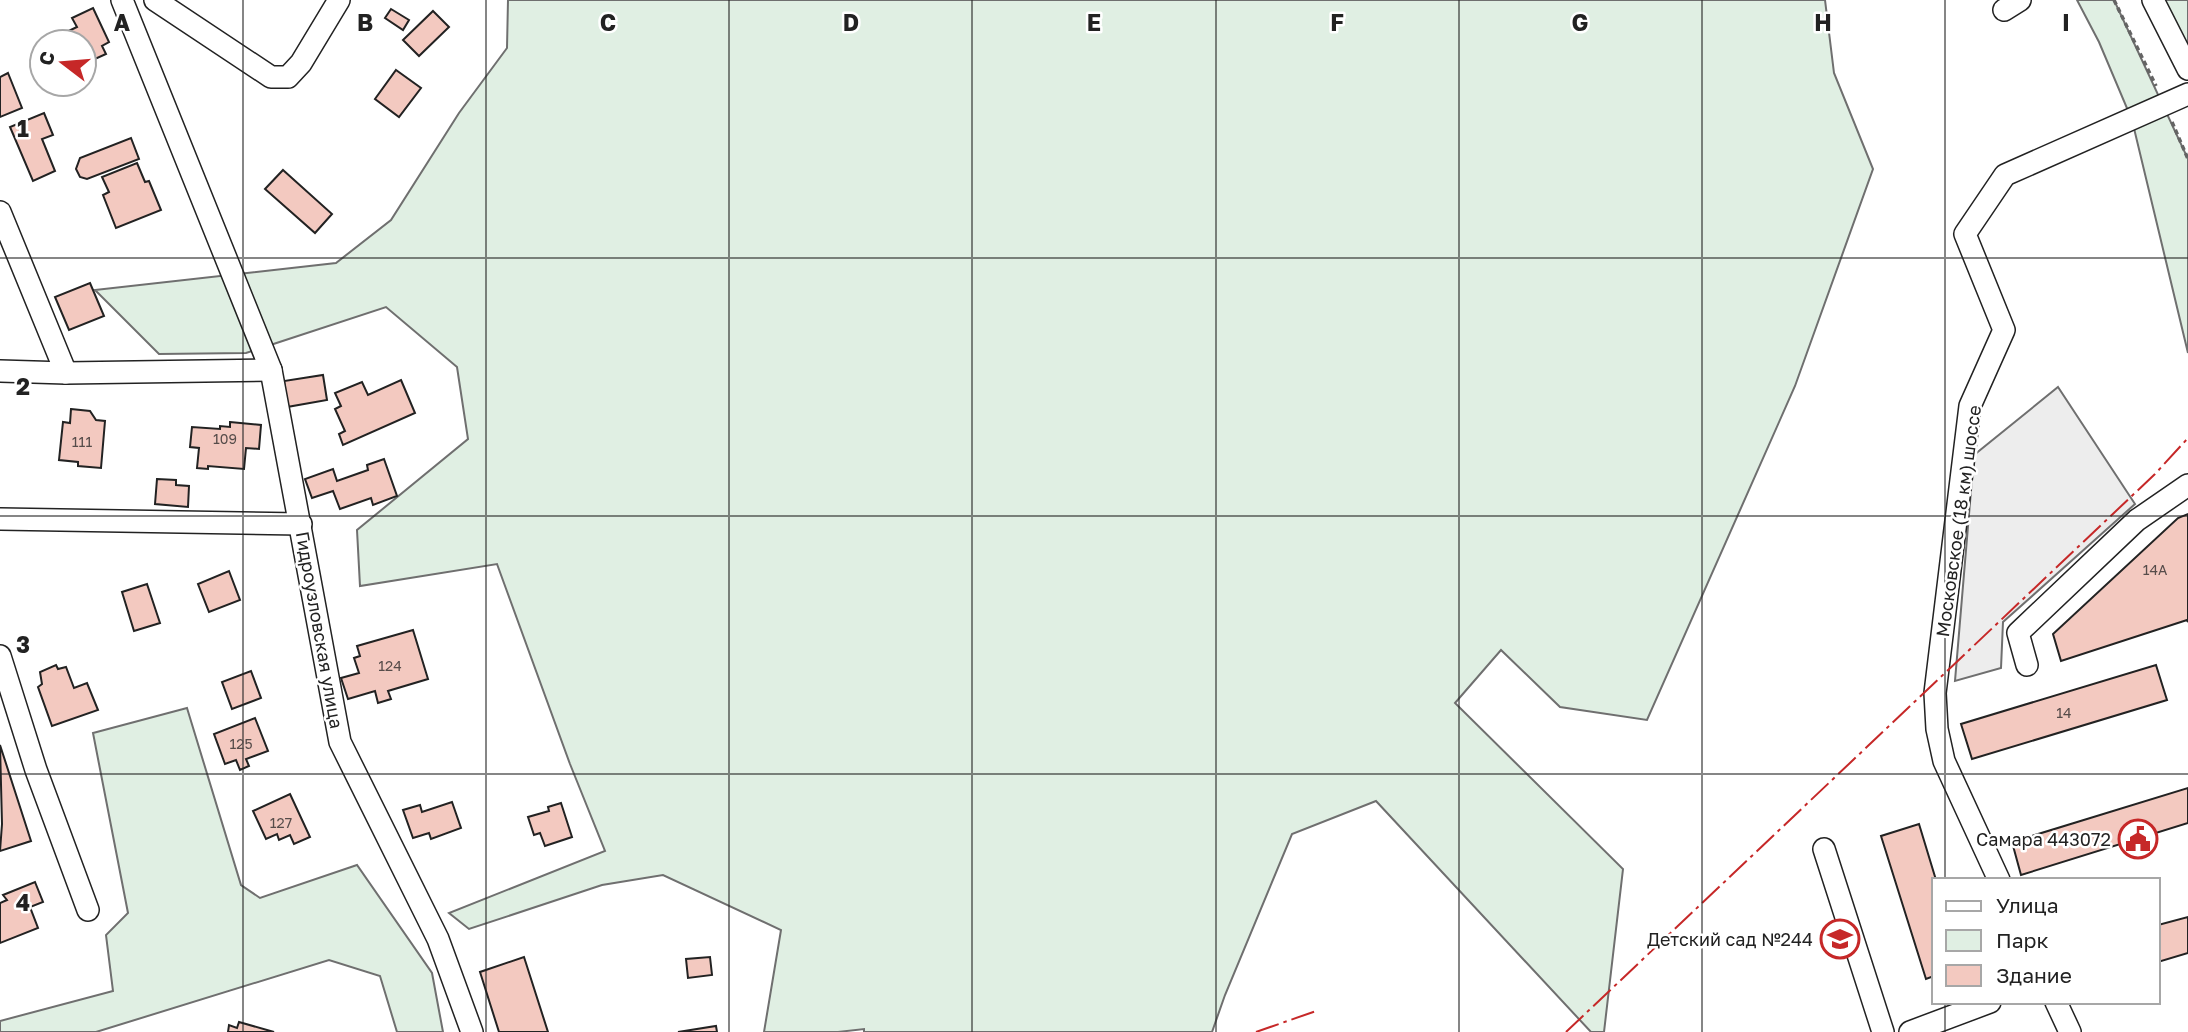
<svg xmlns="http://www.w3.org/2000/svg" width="2188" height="1032" font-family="'Golos Text',sans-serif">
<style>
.green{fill:#e0efe3;stroke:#6f6f6f;stroke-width:2}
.parking{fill:#ededed;stroke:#6f6f6f;stroke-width:2}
.building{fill:#f3c9c0;stroke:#222;stroke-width:2}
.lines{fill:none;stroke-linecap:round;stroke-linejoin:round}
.minor-casing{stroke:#222;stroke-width:24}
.path{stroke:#646464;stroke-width:3.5;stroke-dasharray:5 3.5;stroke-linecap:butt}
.minor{stroke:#fff;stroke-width:21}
.power{stroke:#c62828;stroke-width:2;stroke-dasharray:24 5 3.5 5;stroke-linecap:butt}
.grid{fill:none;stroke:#222;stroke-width:2;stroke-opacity:0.55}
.labels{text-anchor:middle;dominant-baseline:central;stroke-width:5;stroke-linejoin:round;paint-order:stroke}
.number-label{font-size:14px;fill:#564c4a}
.street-label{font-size:18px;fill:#222;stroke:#fff}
.poi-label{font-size:18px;fill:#222;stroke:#fff;text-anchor:end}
.grid-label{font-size:23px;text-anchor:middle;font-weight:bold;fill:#222;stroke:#fff;stroke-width:5;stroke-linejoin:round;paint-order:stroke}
</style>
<rect width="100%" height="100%" fill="#fff"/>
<!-- green -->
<g class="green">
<path d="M508 0H1825L1834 73 1873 169 1795 386 1647 720 1560 707 1501 650 1455 703 1623 869 1604 1032H1591L1376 801 1292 834 1225 995 1212 1032H864V1029L838 1032H764L781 930 663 875 602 885 469 929 449 913 605 851 570 764 497 564 360 586 357 530 468 439 457 367 386 307 246 353 159 354 95 290 336 263 391 220 459 113 507 48Z"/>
<path d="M2077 0H2114L2188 159V353L2132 120 2099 42Z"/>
<path d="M2162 0H2188V56Z"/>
<path d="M187 708 241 885 260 898 357 865 432 973 443 1032H397L380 976 329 960 96 1032H0V1021L113 991 106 935 128 913 93 733Z"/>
</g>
<!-- parking -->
<path class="parking" d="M2058 387 2135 504 2003 622 2001 668 1955 681 1974 455Z"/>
<!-- building -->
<g class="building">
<path d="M93 8 109 42 102 46 106 54 84 64V42H63L60 35 77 27 72 18Z"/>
<path d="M391 9 409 20 403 30 385 18Z"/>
<path d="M433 11 449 27 419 56 403 40Z"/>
<path d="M396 70 421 88 399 117 375 99Z"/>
<path d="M8 73 22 108 0 117V77Z"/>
<path d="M44 113 53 135 42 139 55 171 33 181 10 127Z"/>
<path d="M131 138 139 159 87 179 80 177 76 169 80 158Z"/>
<path d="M137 163 145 182 149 181 161 210 116 228 103 195 109 192 102 177Z"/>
<path d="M283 170 332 214 315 233 265 189Z"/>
<path d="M90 283 104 316 69 330 55 297Z"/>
<path d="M323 375 327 400 287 407 284 381Z"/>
<path d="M401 380 415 413 343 445 339 434 345 431 335 409 341 406 335 393 362 382 368 395Z"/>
<path d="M71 409 90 411 96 420 105 421 101 468 78 466V462L59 460 63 422 70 423Z"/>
<path d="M230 422 261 425 259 449 246 448 244 469 208 466V469L197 468 199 448 190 447 192 427 220 429V426L230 427Z"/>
<path d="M384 459 397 496 373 505 371 498 340 509 333 491 312 498 305 479 333 469 337 481 368 470 367 465Z"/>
<path d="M157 479 176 480V485L189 486 188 507 155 504Z"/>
<path d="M2188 514V622L2187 620 2061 661 2053 634 2178 518Z"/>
<path d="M229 571 240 600 209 612 198 584Z"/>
<path d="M147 584 160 623 134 631 122 592Z"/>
<path d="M413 630 428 679 388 691 391 699 378 703 375 691 348 699 341 678 359 673 354 658 360 656 357 646Z"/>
<path d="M56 665 58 669 66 667 74 688 87 683 98 710 52 726 38 687 42 684 40 672Z"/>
<path d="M2156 665 2167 700 1972 759 1961 724Z"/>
<path d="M251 671 261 698 232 709 222 682Z"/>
<path d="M255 718 268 751 246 759 249 766 240 770 236 760 225 764 214 734Z"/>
<path d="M0 745 31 841 0 851 2 824Z"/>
<path d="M2188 788V823L2021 875 2012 842Z"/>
<path d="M290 794 310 837 294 844 290 835 279 840 277 834 266 839 253 811Z"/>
<path d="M452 802 461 828 431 839 429 833 413 838 403 810 420 805 422 812Z"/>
<path d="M561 803 572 837 545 846 540 833 534 835 528 817 549 811 548 807Z"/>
<path d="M1919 824 1936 880H1934V976L1926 979 1881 836Z"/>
<path d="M35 882 43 902 30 907 38 928 0 943V903L7 900 3 895Z"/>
<path d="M2188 917V953L2158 962V925Z"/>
<path d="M524 957 548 1032H499L480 972Z"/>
<path d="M710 957 712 975 688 978 686 959Z"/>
<path d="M239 1022 274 1032H228L229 1025 237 1028Z"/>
<path d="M716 1026 717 1032H678Z"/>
</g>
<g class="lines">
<defs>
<g id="minor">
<path d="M122 0 271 370 340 742 438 939 472 1032"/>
<path d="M155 0 271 77H288L301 63 339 0"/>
<path d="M2153 0 2188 69"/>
<path d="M2004 10 2020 0"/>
<path d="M0 212 66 373"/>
<path d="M0 371 66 373 271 370"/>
<path d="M0 519 301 524"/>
<path d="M0 656 36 770 88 910"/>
<path d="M2027 665 2018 633 2137 520 2188 485"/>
<path d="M1824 849 1883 1032"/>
<path d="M1999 880 1944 761 1937 729 1935 693 1970 406 2004 330 1965 234 2005 175 2188 94"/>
<path d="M2056 1002 2070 1032"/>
<path d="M1910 1032 1990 1002"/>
</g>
</defs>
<!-- minor casing -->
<use href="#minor" class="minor-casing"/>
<!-- path -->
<g class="path">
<path d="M2114 0 2156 86"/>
<path d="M2172 122 2188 159"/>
</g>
<!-- minor -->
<use href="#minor" class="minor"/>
<!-- power -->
<g class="power">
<path d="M1256 1032 1316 1011"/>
<path d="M1566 1032 2155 474 2188 438"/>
</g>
</g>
<!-- grid -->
<path class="grid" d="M243 0V1032M486 0V1032M729 0V1032M972 0V1032M1216 0V1032M1459 0V1032M1702 0V1032M1945 0V880M0 258H2188M0 516H2188M0 774H2188M1945 1002V1032"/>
<!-- icons -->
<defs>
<symbol id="civic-ring" viewBox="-11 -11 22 22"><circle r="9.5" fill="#fff" stroke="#c62828" stroke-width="1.5"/><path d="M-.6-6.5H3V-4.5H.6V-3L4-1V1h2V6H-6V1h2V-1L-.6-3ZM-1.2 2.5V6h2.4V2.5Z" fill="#c62828"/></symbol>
<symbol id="school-ring" viewBox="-11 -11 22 22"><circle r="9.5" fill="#fff" stroke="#c62828" stroke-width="1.5"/><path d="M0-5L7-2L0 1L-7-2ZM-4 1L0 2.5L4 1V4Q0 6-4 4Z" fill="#c62828"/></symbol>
</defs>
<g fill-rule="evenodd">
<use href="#civic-ring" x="2116" y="817" width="44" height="44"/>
<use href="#school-ring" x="1818" y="917" width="44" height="44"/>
</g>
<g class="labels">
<!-- number labels -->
<g class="number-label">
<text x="225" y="438">109</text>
<text x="82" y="441">111</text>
<text x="2155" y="569">14А</text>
<text x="390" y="665">124</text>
<text x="2064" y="712">14</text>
<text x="241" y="743">125</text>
<text x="281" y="822">127</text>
</g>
<!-- street labels -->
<g class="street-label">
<text transform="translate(1958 521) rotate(-82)">Московское (18 км) шоссе</text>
<text transform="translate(320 630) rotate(80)">Гидроузловская улица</text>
</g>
<!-- poi labels -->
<g class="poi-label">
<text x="2111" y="839">Самара 443072</text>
<text x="1813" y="939">Детский сад №244</text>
</g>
</g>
<g class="grid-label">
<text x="122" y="31">A</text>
<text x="365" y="31">B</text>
<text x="608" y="31">C</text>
<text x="851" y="31">D</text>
<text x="1094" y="31">E</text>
<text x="1337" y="31">F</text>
<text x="1580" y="31">G</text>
<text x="1823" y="31">H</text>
<text x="2066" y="31">I</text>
<text x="23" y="137">1</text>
<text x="23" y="395">2</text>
<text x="23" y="653">3</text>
<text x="23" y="911">4</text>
</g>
<!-- legend -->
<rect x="1932" y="878" width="228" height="126" fill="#ffffff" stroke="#a7a7a7" stroke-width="2"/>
<rect x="1946" y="901" width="35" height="10" fill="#ffffff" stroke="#a7a7a7" stroke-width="2"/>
<text x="1996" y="913" font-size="21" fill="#222222">Улица</text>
<rect x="1946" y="930" width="35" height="21" fill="#e0efe3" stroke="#a7a7a7" stroke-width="2"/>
<text x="1996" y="948" font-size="21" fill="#222222">Парк</text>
<rect x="1946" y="965" width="35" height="21" fill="#f3c9c0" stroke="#a7a7a7" stroke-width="2"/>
<text x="1996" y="983" font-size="21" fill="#222222">Здание</text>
<!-- north arrow -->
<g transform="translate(63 63) rotate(286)"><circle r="33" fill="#ffffff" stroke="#a7a7a7" stroke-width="2"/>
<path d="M0-5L12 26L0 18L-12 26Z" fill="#c62828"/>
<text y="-10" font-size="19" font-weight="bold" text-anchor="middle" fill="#222222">С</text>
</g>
</svg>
